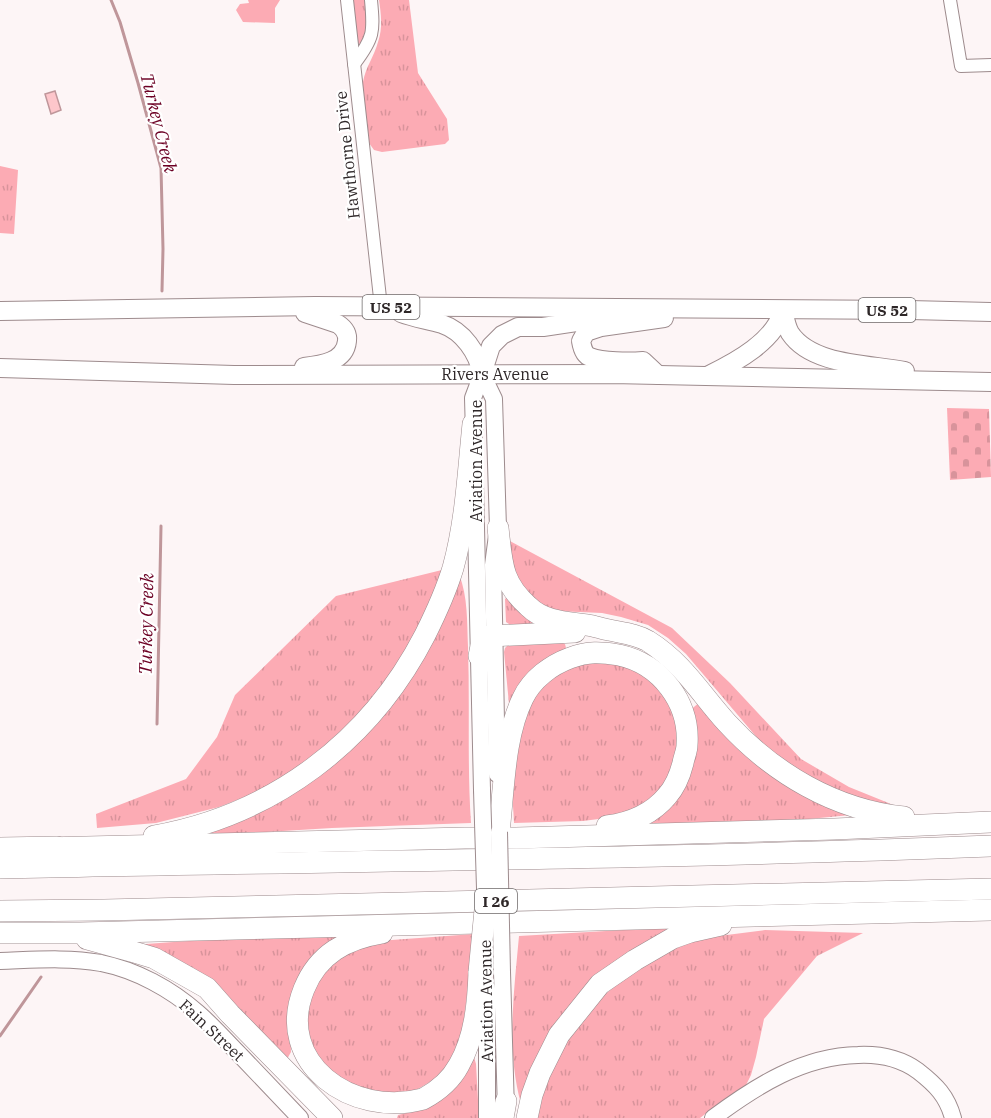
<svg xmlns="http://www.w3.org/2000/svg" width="991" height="1118" font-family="'IBM Plex Serif',serif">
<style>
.grass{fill:url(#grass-tufts)}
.cemetery{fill:url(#cemetery-stones)}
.green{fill:#fcabb4}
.water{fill:#fdc6cb;stroke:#bf969a;stroke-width:1.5}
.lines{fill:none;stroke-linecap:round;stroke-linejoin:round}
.stream{stroke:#bf969a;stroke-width:3}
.street-casing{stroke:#9d8b8d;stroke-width:14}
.secondary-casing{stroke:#9d8b8d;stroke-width:18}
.primary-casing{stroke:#9d8b8d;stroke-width:20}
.highway-casing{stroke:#9d8b8d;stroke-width:22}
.street{stroke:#fff;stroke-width:12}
.secondary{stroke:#fff;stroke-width:16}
.primary{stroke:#fff;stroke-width:18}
.highway{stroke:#fff;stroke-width:21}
.secondary-bridge-casing{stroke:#9d8b8d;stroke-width:18;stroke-linecap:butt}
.highway-bridge-casing{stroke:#9d8b8d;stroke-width:22;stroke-linecap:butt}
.secondary-bridge{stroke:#fff;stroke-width:16}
.highway-bridge{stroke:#fff;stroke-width:21}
.labels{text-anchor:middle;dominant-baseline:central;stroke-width:4.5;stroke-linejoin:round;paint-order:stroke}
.shield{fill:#fff;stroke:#6d6868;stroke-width:1.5}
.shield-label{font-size:15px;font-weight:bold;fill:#2e2728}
.street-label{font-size:16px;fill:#2e2728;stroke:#fff}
.water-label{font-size:18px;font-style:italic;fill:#6c0024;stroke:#fff}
</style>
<defs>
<pattern id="grass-tufts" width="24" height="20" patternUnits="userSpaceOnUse" patternTransform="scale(1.5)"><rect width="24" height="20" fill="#fcabb4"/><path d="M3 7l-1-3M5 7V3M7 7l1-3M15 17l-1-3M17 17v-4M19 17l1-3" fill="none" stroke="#d8939b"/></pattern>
<pattern id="cemetery-stones" width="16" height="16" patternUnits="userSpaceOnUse" patternTransform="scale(1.5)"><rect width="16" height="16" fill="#fcabb4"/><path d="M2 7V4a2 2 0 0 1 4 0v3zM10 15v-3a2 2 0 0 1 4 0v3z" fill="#d8939b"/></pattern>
</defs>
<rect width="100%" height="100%" fill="#fdf5f6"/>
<!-- grass -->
<g class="grass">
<path d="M351 0H365C366 15 369 29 361 43L359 44 357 42Z"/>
<path d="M379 0H409L418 73 447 119 449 140 445 144 382 152 374 150 369 143C367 127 361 96 363 82 366 66 374 57 378 42 383 28 381 14 379 0Z"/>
<path d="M0 166 18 170 14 234 0 233Z"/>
<path d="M506 539 672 628 730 683 801 759 849 787 891 804 874 802 836 791 792 769 759 740 686 654 668 638 648 625 621 617 602 613 556 611 539 606 510 573Z"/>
<path d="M446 569 407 653 370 703 310 760 273 786 219 807 156 823 97 828 96 814 186 779 217 737 235 695 336 596Z"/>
<path d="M459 574C468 597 467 622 468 647 470 705 467 764 471 823L332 828 200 836 348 749Z"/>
<path d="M508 596 546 625 509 626V624L506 622 505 599Z"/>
<path d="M560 642 565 644 567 652 511 704H509L504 652 505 648 509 644Z"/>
<path d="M581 662 625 664 647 676 665 695 676 716 679 747 670 776 657 794 636 809 614 817 583 821 514 823 512 788 513 766 525 715 537 692 557 673Z"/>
<path d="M700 702 851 815 798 820 646 825 670 803 689 711Z"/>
<path d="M693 926 619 962 521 1104C506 1049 514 992 519 936Z"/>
<path d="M765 930 863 933 817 956 764 1019 756 1057 751 1075 745 1087 725 1099 700 1118H534L544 1083 568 1038 595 1002 632 973 671 950 703 938Z"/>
<path d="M474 934 463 1029 451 1061 435 1079 404 1097H366L318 1066 304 1016 318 981 328 969 353 948 378 941Z"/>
<path d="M346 935 290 1016 291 1052 286 1061 144 948 146 944C213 939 279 936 346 935Z"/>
<path d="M474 1057 476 1064 479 1118H397L398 1115 419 1110Z"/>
</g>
<!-- cemetery -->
<path class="cemetery" d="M947 408 989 409 991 477 950 480Z"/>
<!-- green -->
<path class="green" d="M248 0H280L275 8V23L243 22 236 10 240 4 249 3Z"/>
<!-- water -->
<path class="water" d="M55 91 61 110 51 114 45 94Z"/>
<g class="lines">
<!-- stream -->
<g class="stream">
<path d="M111 0 120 22 138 83 161 168 163 249 162 291"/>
<path d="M157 724 161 526"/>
<path d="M0 1036 41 977"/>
</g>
<defs>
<g id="street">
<path d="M347 0 381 307"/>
<path d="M950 0 961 66 991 65"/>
<path d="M354 64C374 38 374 32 371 0"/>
</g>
<g id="secondary">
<path d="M482 374 494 399 498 528 493 565 497 774"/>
<path d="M474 434 473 398 482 374"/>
<path d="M475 484 482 790"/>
<path d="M0 961C33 960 67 957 101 963 136 970 171 989 198 1013 213 1026 226 1041 240 1055 260 1076 280 1097 300 1118"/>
<path d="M502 972 506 1111"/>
<path d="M487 988V1118"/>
<path d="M713 1118C756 1086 803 1056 858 1055 880 1054 900 1058 918 1071 936 1085 947 1096 953 1118"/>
</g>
<g id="primary">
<path d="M783 310C785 318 786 326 790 333 812 366 870 364 905 371"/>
<path d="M0 311 315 306 910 310 991 312"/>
<path d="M401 313C414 318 429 320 442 324 463 331 478 353 482 374"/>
<path d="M304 367C321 365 345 362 347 341 348 333 344 328 338 324L305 313"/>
<path d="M0 368 234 375 612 374 991 382"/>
<path d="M482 374 491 346 502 335 518 327H543L603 318"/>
<path d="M658 375 643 361C630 362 602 362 590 357 584 355 582 347 581 341L586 332 601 327 664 318"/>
<path d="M709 375C736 362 775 341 783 310"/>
</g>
<g id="highway">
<path d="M498 528C502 562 501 582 528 606 544 622 566 622 587 625 595 626 602 629 609 630 623 633 636 634 648 641 683 663 700 693 727 723 773 773 835 810 904 817"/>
<path d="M479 656 482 642 490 636 575 632"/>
<path d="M499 832C504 790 504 736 523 698 532 679 551 665 570 658 588 651 601 652 619 655 661 664 690 703 687 745 687 751 684 757 683 763 680 775 675 787 667 796 652 814 630 823 607 826"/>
<path d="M154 836C273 815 370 742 425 635 436 613 446 591 453 568 466 521 468 472 473 424"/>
<path d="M0 848 57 847"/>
<path d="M44 848 465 838H516L835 829 991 822"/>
<path d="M0 868C330 861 661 859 991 846"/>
<path d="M0 911 104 910 991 889"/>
<path d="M0 933H80L991 910"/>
<path d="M382 933C346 939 318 954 304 989 274 1063 352 1118 423 1099 438 1091 451 1080 459 1065 475 1037 478 1003 479 972"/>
<path d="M87 939 134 952 154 958 207 988 230 1014 332 1118"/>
<path d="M503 1118 506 1101"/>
<path d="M527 1118 532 1095 540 1073 559 1035 600 984 635 960 673 938 690 932 721 925"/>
</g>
</defs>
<!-- street casing -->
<use href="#street" class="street-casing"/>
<!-- secondary casing -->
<use href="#secondary" class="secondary-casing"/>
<!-- primary casing -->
<use href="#primary" class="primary-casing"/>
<!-- highway casing -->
<use href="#highway" class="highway-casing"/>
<!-- street -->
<use href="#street" class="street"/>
<!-- secondary -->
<use href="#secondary" class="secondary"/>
<!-- primary -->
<use href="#primary" class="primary"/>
<!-- highway -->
<use href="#highway" class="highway"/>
<defs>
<g id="secondary-bridge">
<path d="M482 790 486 921"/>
<path d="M499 832 502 972"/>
</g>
<path id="highway-bridge" d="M479 972 485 910"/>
</defs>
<!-- secondary-bridge casing -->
<use href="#secondary-bridge" class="secondary-bridge-casing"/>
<!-- highway-bridge casing -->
<use href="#highway-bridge" class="highway-bridge-casing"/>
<!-- secondary-bridge -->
<use href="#secondary-bridge" class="secondary-bridge"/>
<!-- highway-bridge -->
<use href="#highway-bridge" class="highway-bridge"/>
</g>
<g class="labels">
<!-- shield labels -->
<g class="shield">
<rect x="362.5" y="295" width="57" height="24" rx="4.5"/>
<rect x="858.5" y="298" width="57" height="24" rx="4.5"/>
<rect x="475" y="889" width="42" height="24" rx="4.5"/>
</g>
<g class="shield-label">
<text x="391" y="307">US 52</text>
<text x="887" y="310">US 52</text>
<text x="496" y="901">I 26</text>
</g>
<!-- street labels -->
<g class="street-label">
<text transform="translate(347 155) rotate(-96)">Hawthorne Drive</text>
<text x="495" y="374">Rivers Avenue</text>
<text transform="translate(476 461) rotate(-90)">Aviation Avenue</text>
<text transform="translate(486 1001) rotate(-91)">Aviation Avenue</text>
<text transform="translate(212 1030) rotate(43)">Fain Street</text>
</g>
<!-- water labels -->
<g class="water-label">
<text transform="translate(159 123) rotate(76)">Turkey Creek</text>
<text transform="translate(146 624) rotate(-89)">Turkey Creek</text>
</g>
</g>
</svg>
